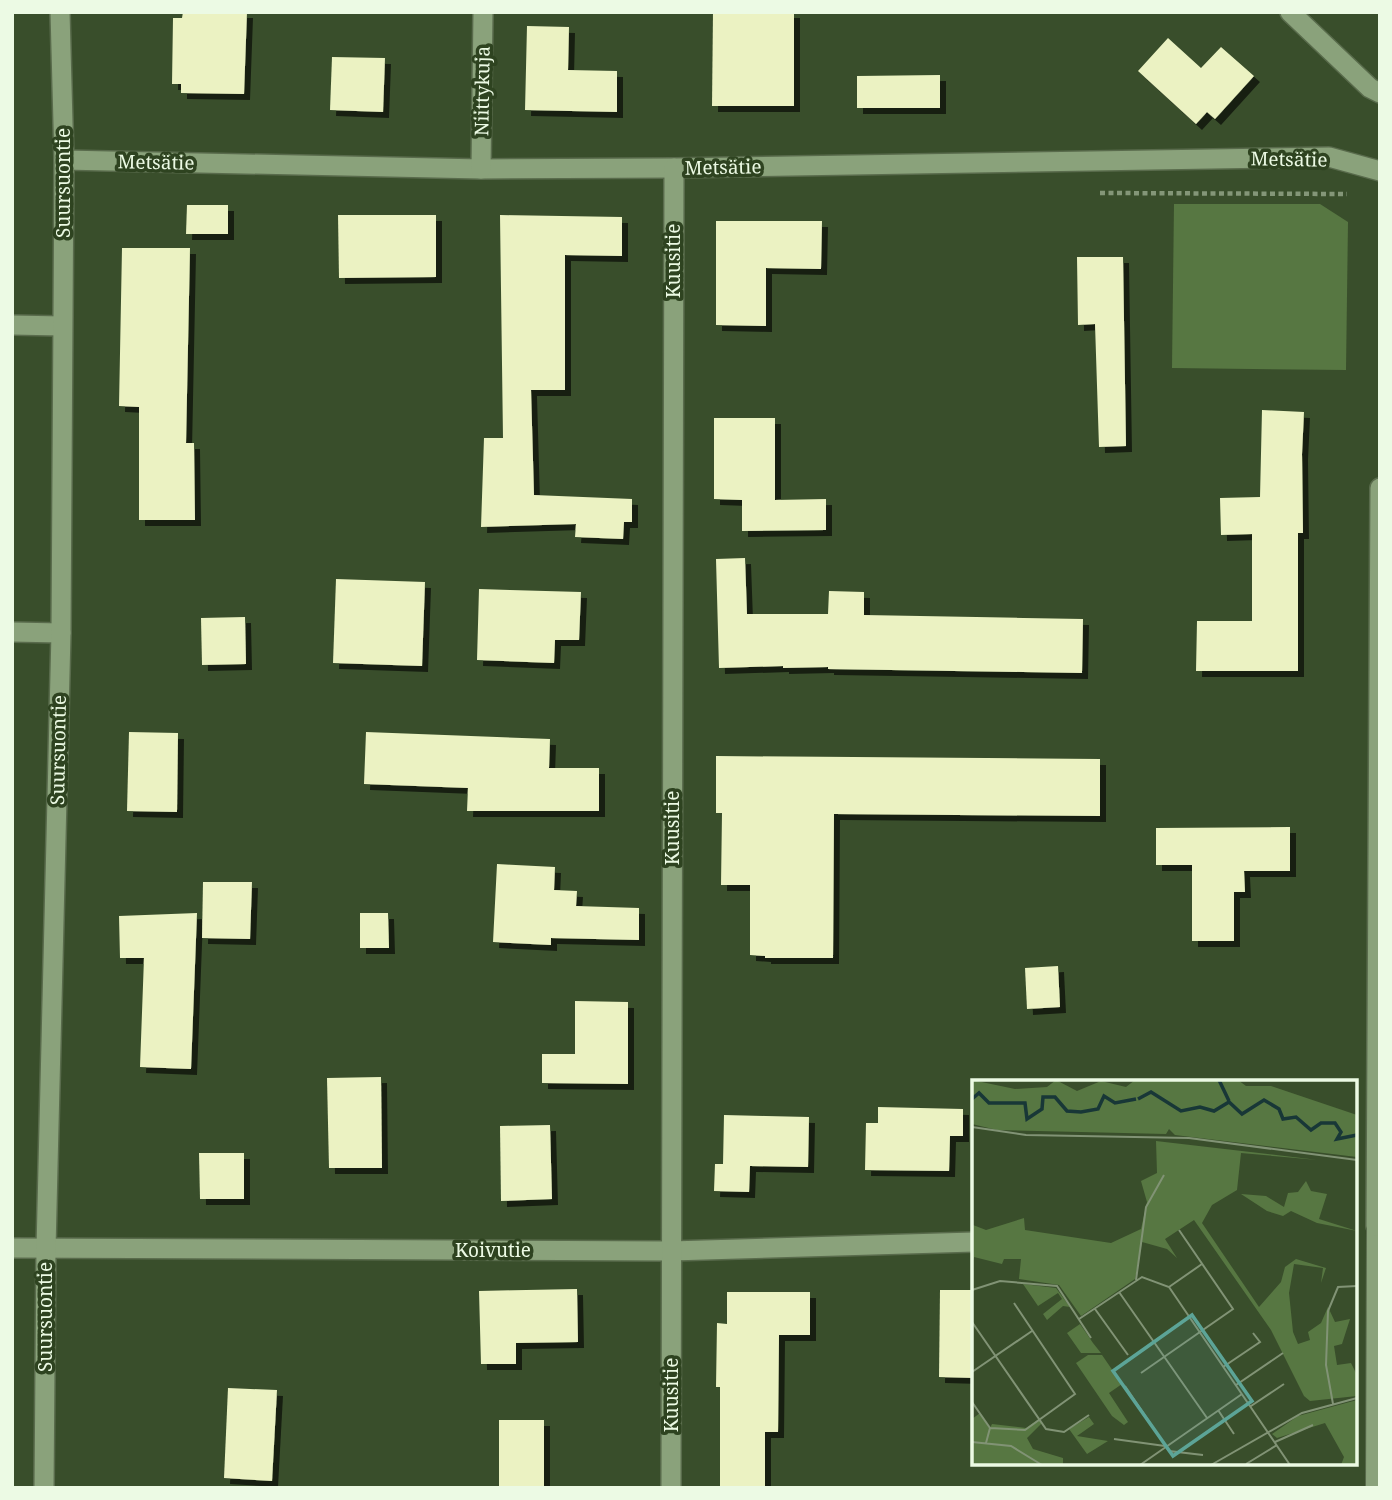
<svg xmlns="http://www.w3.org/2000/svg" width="1392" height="1500" font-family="'Noto Serif',serif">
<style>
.green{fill:#577742}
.building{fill:#ebf2c2;filter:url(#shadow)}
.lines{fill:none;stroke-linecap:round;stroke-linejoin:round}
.service-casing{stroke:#596b4c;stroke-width:20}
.minor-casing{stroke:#596b4c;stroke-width:22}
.path{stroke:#849678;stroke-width:4.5;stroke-dasharray:5 3.5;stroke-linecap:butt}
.service{stroke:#8aa27b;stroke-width:18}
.minor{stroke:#8aa27b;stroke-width:19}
.labels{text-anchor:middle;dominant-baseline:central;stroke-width:7;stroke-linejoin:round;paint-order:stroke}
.street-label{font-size:19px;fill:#ecfae4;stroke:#2e4320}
.inset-river{fill:none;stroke:#183737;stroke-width:3.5}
.inset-road{fill:none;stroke:#819375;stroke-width:2}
.view{fill:#5ca497;fill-opacity:0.15;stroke:#5ca497;stroke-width:3.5}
.inset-edge{fill:none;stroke:#ecfae4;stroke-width:3.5}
</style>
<defs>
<filter id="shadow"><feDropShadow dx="6" dy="6" stdDeviation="0" flood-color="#0009"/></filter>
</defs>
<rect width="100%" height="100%" fill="#394e2b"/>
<!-- green -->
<path class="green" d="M1174 204H1320L1348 222 1346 370 1172 368Z"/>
<!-- building -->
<g class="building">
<path d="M183 12H247L244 94 181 93V84H172L173 18H182Z"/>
<path d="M713 12H794V106H712Z"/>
<path d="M527 26 569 27 568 70 617 71V112L525 110Z"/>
<path d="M1168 38 1201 68 1221 47 1254 76 1215 119 1207 112 1196 124 1138 71Z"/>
<path d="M332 57 385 58 383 112 330 110Z"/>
<path d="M940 75V108H857V76Z"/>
<path d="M187 205H228V234H186Z"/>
<path d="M338 215H436V277L339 278Z"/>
<path d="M500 215 622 217V256L565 255V390H531L534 495 632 499V522H624L623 539 575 537 576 524 481 527 484 438H503Z"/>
<path d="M716 221H822L821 269 766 268V326L716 325Z"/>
<path d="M122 248H190L186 443H194L195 520H139V407L119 406Z"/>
<path d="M1077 257H1123L1126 446 1099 447 1095 324 1078 325Z"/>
<path d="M1262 410 1304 412 1302 454 1303 533H1298V671H1196L1197 621H1252V534L1221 535 1220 498 1260 497Z"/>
<path d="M714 418H775V500L826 499V530L742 531V500L714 499Z"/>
<path d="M745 558 747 614H828L829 591 864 592V615L1083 619 1082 673 828 669V667L783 668V666L719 668 716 559Z"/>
<path d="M336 579 425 582 422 666 333 663Z"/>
<path d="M479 589 581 592 579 640H555L554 663 477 660Z"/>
<path d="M245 617 246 664 202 665 201 618Z"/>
<path d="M129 732 178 733 177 812 127 811Z"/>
<path d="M366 732 550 739 549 768H599V811H467L468 788 364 784Z"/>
<path d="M716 756 1100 759V816L834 814 833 958H765V956L750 955V885H721L722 813H716Z"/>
<path d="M1290 827V871H1244L1245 892H1234V941H1192V865H1156V828Z"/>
<path d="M497 864 555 867 554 890 577 891 576 906 639 908V940L551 938V945L493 942Z"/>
<path d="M203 882H252L250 939 202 938Z"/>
<path d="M197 913 191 1069 140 1067 144 958H120L119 916Z"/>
<path d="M360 913H388L389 948H360Z"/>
<path d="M1058 966 1060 1007 1027 1009 1025 968Z"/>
<path d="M575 1001 628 1002V1084L542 1083V1054H575Z"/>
<path d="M381 1077 382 1168H329L327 1078Z"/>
<path d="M878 1107 963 1109V1136H950L949 1171 865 1170 866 1123H878Z"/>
<path d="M724 1115 809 1117 808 1167 750 1166 749 1192 714 1191 715 1164H723Z"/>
<path d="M550 1125 552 1199 501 1201 500 1126Z"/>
<path d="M199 1153H244V1199H200Z"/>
<path d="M577 1289 578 1342 516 1343V1364H481L479 1291Z"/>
<path d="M940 1290H974V1378L939 1377Z"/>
<path d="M727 1292H810V1335H779L778 1432H765V1488H720V1387H716L717 1323 727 1324Z"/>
<path d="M228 1388 277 1390 272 1481 224 1478Z"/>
<rect x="499" y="1420" width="45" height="68"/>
</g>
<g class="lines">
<defs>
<path id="service" d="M1375 1488 1376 1226H1380"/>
<g id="minor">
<path d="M1290 12 1370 88 1380 93"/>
<path d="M64 160 481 169 674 168 1329 157 1380 171"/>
<path d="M481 169 483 12"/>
<path d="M12 325 62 326"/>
<path d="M12 632 61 633"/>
<path d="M1376 1226 1380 488"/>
<path d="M12 1248 671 1251 974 1242"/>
<path d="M44 1488 46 1249 61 633 64 160 60 12"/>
<path d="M671 1488 674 168"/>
</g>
</defs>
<!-- service casing -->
<use href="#service" class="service-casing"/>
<!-- minor casing -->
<use href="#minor" class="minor-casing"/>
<!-- path -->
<path class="path" d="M1100 193 1347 194"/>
<!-- service -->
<use href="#service" class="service"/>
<!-- minor -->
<use href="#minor" class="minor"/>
</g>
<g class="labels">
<!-- street labels -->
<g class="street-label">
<text transform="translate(482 91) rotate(-89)">Niittykuja</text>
<text transform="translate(1289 159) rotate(1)">Metsätie</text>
<text transform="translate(156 162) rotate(1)">Metsätie</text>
<text transform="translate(723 167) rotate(-1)">Metsätie</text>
<text transform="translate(63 183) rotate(-90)">Suursuontie</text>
<text transform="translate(673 261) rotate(-90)">Kuusitie</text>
<text transform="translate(58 750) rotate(-89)">Suursuontie</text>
<text transform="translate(672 828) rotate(-90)">Kuusitie</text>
<text x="493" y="1250">Koivutie</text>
<text transform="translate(45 1317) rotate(-90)">Suursuontie</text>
<text transform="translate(671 1395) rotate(-90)">Kuusitie</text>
</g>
</g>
<!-- overview -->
<g transform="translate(972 1080)">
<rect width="385" height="385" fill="#394e2b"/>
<path d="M0 0 43 9 75 7 84 0 105 11 129 1 154 7 163 0H266L274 6H299L385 35V77L203 55 197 49 194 54 25 50 0 44ZM184 61 346 80 269 73 265 110 240 125 230 143 287 227 309 202 313 187 324 179 354 188 349 203 351 188 322 184 317 213 321 252 326 264 338 260 336 252 349 243 356 227 363 242 378 239 370 264 362 266 365 285 379 283 385 295V316L338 321 332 316 299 250 222 140 193 159 205 178 195 169 170 162 163 199 109 236 87 205 47 199 49 179H32L30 184 2 177 0 184 1 145 14 150 52 138 53 150 139 163 169 149 175 122 169 101 185 93ZM334 101 339 111 355 114 347 139 385 151 345 143 319 131 311 136 295 131 269 114 294 116 312 127 316 113 326 112ZM51 204 84 208 98 227 91 226 75 240 71 234 90 219 86 213 66 226ZM108 244 121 263 129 273H109L95 253ZM116 275H130L150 304 137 313 156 342 152 345 140 336 104 283ZM385 320V385H369L372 377 353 343 305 358 300 354 326 336ZM8 333 18 348 20 344 54 348 67 339 70 343 55 358 61 369 91 378V385H0V339ZM117 337 122 344 105 356 136 361 115 374 97 349Z" fill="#577742"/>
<path class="inset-river" d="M247 0 257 21M0 19 7 13 17 23H53L55 39 70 29 71 17H83L95 31 109 32 126 29 132 16 143 23 164 19M166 19 179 12 209 31 228 27 242 31 257 22 270 34 292 20 307 29 311 39 324 37 339 50 349 43H363L369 52 365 59 385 55"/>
<path class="inset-road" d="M0 47 54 55 217 58 385 80M164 200 174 127 192 95M197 207 230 184M0 210 28 201 85 206 119 258M147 212 235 338M123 229 156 275M107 239 170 197 197 207 318 385M0 242 74 349 92 352 117 335M251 287 288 262 281 253M0 292 60 251M169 293 261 229 207 150M264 305 311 273M153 306 197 371 231 375M0 322 18 348 14 363M361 324 354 285 356 231 366 207 385 206M279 326 312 304M246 330 262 354M18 348 53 350 103 314 42 223M142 359 193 366M0 362 39 366 70 385M303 362 341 345M274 384 305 365M168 385 270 314M239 385 330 333 385 318"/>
<path class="view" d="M220 235 280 321 201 376 141 291Z"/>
<rect width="385" height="385" class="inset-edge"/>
</g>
<!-- border -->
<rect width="1392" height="1500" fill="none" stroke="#ecfae4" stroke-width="28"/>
</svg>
